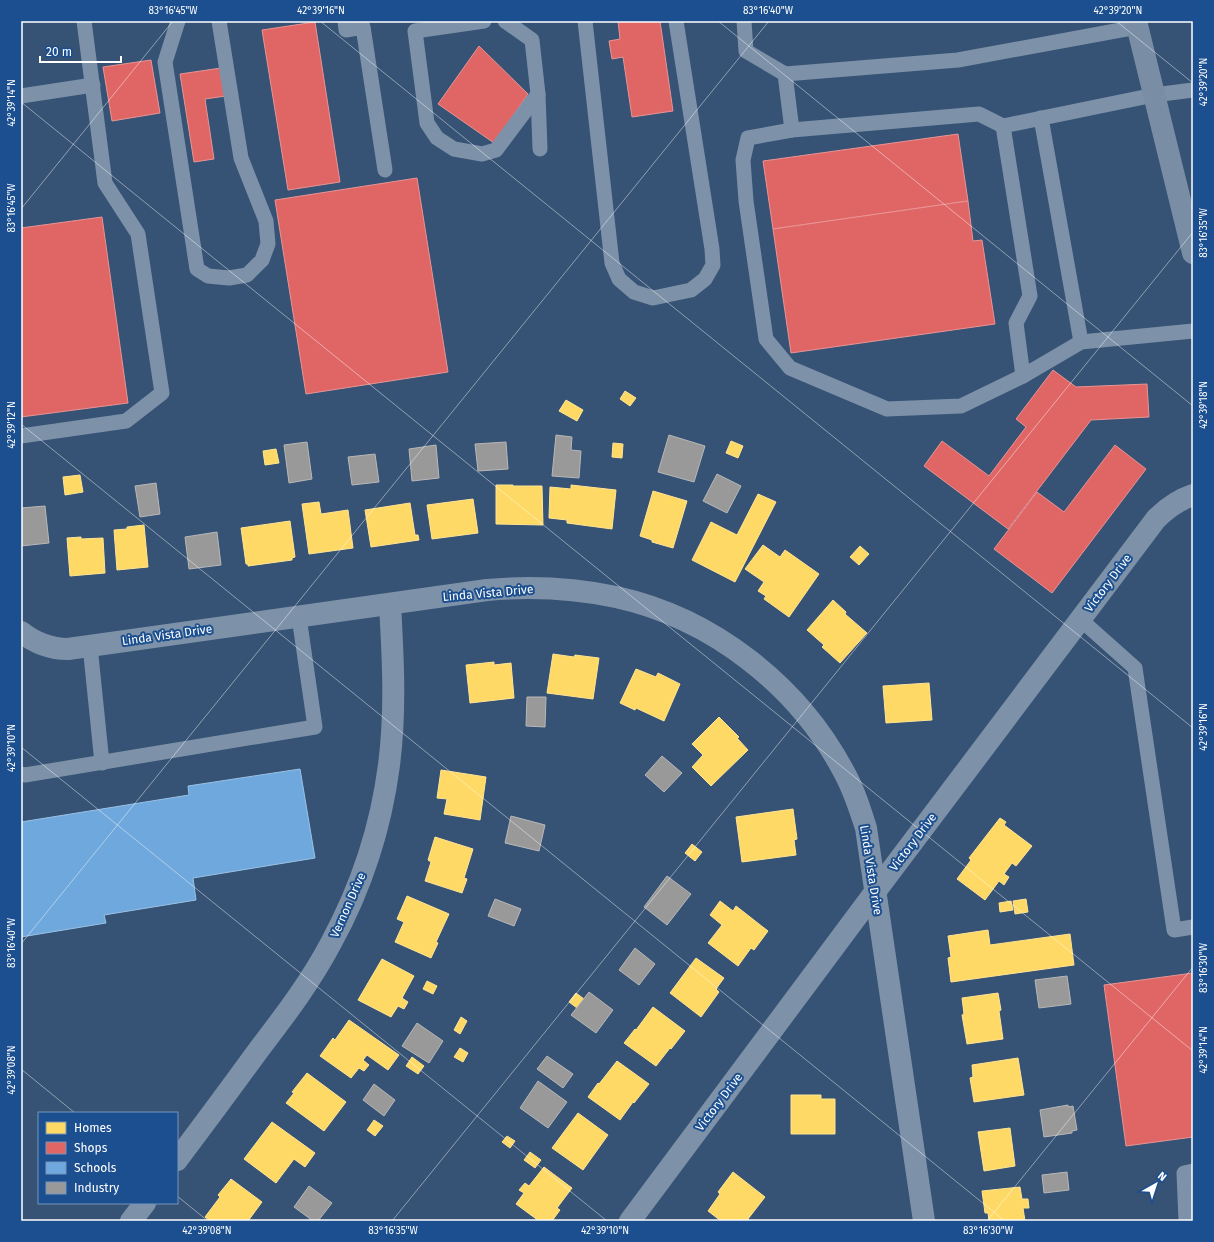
<svg xmlns="http://www.w3.org/2000/svg" width="1214" height="1242" font-family="'Fira Sans',sans-serif">
<style>
.homes{fill:#ffd966;stroke:#ffe494}
.shops{fill:#e06666;stroke:#e99494}
.schools{fill:#6fa8dc;stroke:#9ac2e6}
.industry{fill:#999;stroke:#b8b8b8}
.lines{fill:none;stroke-linecap:round;stroke-linejoin:round}
.lane{stroke:#7d92a8;stroke-width:15}
.street{stroke:#7d92a8;stroke-width:22}
.secondary{stroke:#798da4;stroke-width:22}
.ticks{fill:none;stroke:#fff;stroke-width:1;stroke-opacity:0.45}
.labels{text-anchor:middle;dominant-baseline:central;stroke-width:4;stroke-linejoin:round;paint-order:stroke}
.street-label{font-size:12px;fill:#fff;stroke:#1b4f8f}
.neatline{fill:none;stroke:#fff;stroke-width:1.5}
.ticks-label{font-size:10px;text-anchor:middle;fill:#fff}
</style>
<rect width="100%" height="100%" fill="#365274"/>
<!-- homes -->
<g class="homes">
<path d="M625 391 636 398 630 406 620 399Z"/>
<path d="M566 400 583 410 577 421 559 411Z"/>
<path d="M731 441 743 446 738 458 726 453Z"/>
<path d="M613 443 623 444 622 458 612 457Z"/>
<path d="M276 449 279 463 265 465 263 451Z"/>
<path d="M80 475 83 492 65 495 63 477Z"/>
<path d="M496 485H513V486H542L543 525 496 524Z"/>
<path d="M571 485 616 490 612 529 567 523V520L549 518 550 487 571 489Z"/>
<path d="M653 491 687 501 673 548 652 542V540L640 536Z"/>
<path d="M758 494 776 502 735 582 692 560 711 522 737 535Z"/>
<path d="M473 499 478 533 432 539 427 505Z"/>
<path d="M319 502 321 514 348 510 353 548 309 554 302 504Z"/>
<path d="M410 503 415 535H418L419 540 371 547 365 510Z"/>
<path d="M290 521 295 557 292 558V560L248 566V564H246L241 528Z"/>
<path d="M144 525 148 567 117 570 114 530 127 529V527Z"/>
<path d="M81 537V539L103 538 105 573 70 576 67 538Z"/>
<path d="M763 545 780 557 785 550 819 574 789 617 764 599 766 596 758 591 764 582 745 569Z"/>
<path d="M860 546 869 554 859 565 850 557Z"/>
<path d="M833 600 846 612 845 614 867 633 840 663 822 647 824 645 807 630Z"/>
<path d="M553 654 574 657 575 655 599 658 593 699 547 693Z"/>
<path d="M494 662V665L511 663 514 698 470 703 466 665Z"/>
<path d="M636 669 656 677 658 673 680 684 664 721 636 708 635 710 620 703Z"/>
<path d="M929 683 932 720 886 723 883 686Z"/>
<path d="M719 717 739 737 737 738 748 750 711 786 692 767 703 755 692 744Z"/>
<path d="M441 770 486 777 480 820 444 814 447 799 437 798Z"/>
<path d="M793 809 797 839 794 840 796 855 742 862 736 817Z"/>
<path d="M1000 818 1006 822 1004 825 1032 846 1016 866 1012 863 1004 874 1009 877 1004 885 999 881 985 900 957 879 971 860 969 858Z"/>
<path d="M435 837 473 849 464 878 467 879 462 893 425 881 431 862 428 860Z"/>
<path d="M692 844 702 852 695 861 685 853Z"/>
<path d="M407 896 449 914 436 942 438 943 431 958 395 942 404 922 397 919Z"/>
<path d="M1026 899 1028 912 1015 914 1013 901Z"/>
<path d="M720 901 733 911 736 906 768 931 754 950 751 948 738 966 708 943 722 925 710 915Z"/>
<path d="M1011 901 1013 910 1000 912 999 903Z"/>
<path d="M988 930 990 945 1070 934 1074 965 951 982 948 958 951 957 948 936Z"/>
<path d="M696 958 724 978 716 989 719 992 701 1017 670 993Z"/>
<path d="M382 959 414 976 402 998 408 1002 404 1009 398 1006 391 1017 358 1000Z"/>
<path d="M427 981 437 986 433 994 423 989Z"/>
<path d="M576 993 584 999 577 1008 569 1002Z"/>
<path d="M998 993 1001 1010 999 1011 1003 1039 967 1044 962 1015 964 1014 962 998Z"/>
<path d="M653 1007 685 1031 671 1049 670 1048 656 1066 624 1043 635 1029 636 1030Z"/>
<path d="M461 1017 467 1021 460 1034 454 1030Z"/>
<path d="M349 1020 399 1055 388 1070 367 1055 363 1060 369 1065 364 1071 359 1068 351 1078 320 1056 333 1038 335 1040Z"/>
<path d="M460 1048 468 1053 463 1062 454 1057Z"/>
<path d="M412 1057 424 1066 418 1074 406 1066Z"/>
<path d="M1018 1058 1024 1095 974 1102 970 1078 973 1077 972 1065Z"/>
<path d="M617 1061 649 1084 634 1103 633 1102 620 1120 588 1097 598 1083 599 1084Z"/>
<path d="M307 1073 346 1102 324 1131 286 1103 294 1093 292 1092Z"/>
<path d="M791 1095H821V1099H835V1134H791Z"/>
<path d="M578 1113 608 1135 583 1170 552 1148Z"/>
<path d="M374 1120 383 1126 375 1136 367 1130Z"/>
<path d="M272 1122 315 1153 305 1167 294 1159 276 1183 244 1159Z"/>
<path d="M1010 1128 1015 1166 984 1171 978 1132Z"/>
<path d="M507 1136 515 1141 510 1148 502 1142Z"/>
<path d="M530 1152 541 1160 535 1168 524 1160Z"/>
<path d="M544 1167 572 1188 557 1208 560 1210 552 1221H539L516 1204 524 1193 519 1190 525 1183 529 1186Z"/>
<path d="M733 1172 765 1197 748 1219 749 1221H721L708 1211 720 1194 718 1192Z"/>
<path d="M231 1179 262 1202 248 1221H210L205 1217 220 1197 218 1195Z"/>
<path d="M1020 1187 1022 1199H1028L1029 1208H1023L1025 1221H989L988 1213H985L982 1191Z"/>
</g>
<!-- shops -->
<g class="shops">
<path d="M618 21H660L673 111 632 117 623 57 612 59 609 41 620 39Z"/>
<path d="M315 22 340 182 288 190 262 30Z"/>
<path d="M479 46 528 94 494 143 438 104Z"/>
<path d="M151 60 160 113 112 121 103 67Z"/>
<path d="M221 68 226 96 205 99 214 159 194 162 180 74Z"/>
<path d="M958 134 968 201 773 229 763 161Z"/>
<path d="M417 178 448 372 306 394 275 200Z"/>
<path d="M968 201 973 241 982 240 995 324 791 353 773 229Z"/>
<path d="M102 217 128 403 21 417V228Z"/>
<path d="M1053 370 1076 387 1147 384 1149 417 1091 420 1008 529 924 466 942 441 989 476 1026 427 1016 419Z"/>
<path d="M1115 445 1146 469 1052 593 994 549 1037 492 1064 512Z"/>
<path d="M1193 973V1137L1126 1146 1104 985Z"/>
</g>
<!-- schools -->
<path class="schools" d="M300 769 315 858 193 878 196 900 104 915 106 923 21 937V822L189 795 188 786Z"/>
<!-- industry -->
<g class="industry">
<path d="M556 435 572 437 571 450 581 451 579 478 552 476Z"/>
<path d="M669 435 705 446 694 482 658 472Z"/>
<path d="M307 442 312 479 289 483 284 445Z"/>
<path d="M506 442 508 469 478 471 475 444Z"/>
<path d="M436 445 439 478 412 481 409 449Z"/>
<path d="M375 454 379 482 352 485 348 457Z"/>
<path d="M717 474 741 486 727 513 703 501Z"/>
<path d="M156 483 160 514 140 517 135 486Z"/>
<path d="M45 506 49 543 21 546V508Z"/>
<path d="M217 532 221 565 189 569 185 537Z"/>
<path d="M527 697H546L545 727 526 726Z"/>
<path d="M662 756 682 773 664 792 645 775Z"/>
<path d="M511 816 545 825 539 851 505 843Z"/>
<path d="M667 876 691 894 667 925 644 907Z"/>
<path d="M495 899 521 909 514 926 488 916Z"/>
<path d="M635 948 655 964 639 985 619 970Z"/>
<path d="M1067 976 1071 1004 1039 1008 1035 980Z"/>
<path d="M589 992 613 1010 596 1033 571 1015Z"/>
<path d="M417 1023 443 1041 429 1063 402 1046Z"/>
<path d="M547 1056 573 1074 563 1088 537 1069Z"/>
<path d="M538 1081 567 1102 548 1128 520 1108Z"/>
<path d="M374 1084 395 1100 384 1116 363 1100Z"/>
<path d="M1068 1105V1107L1073 1106 1077 1130 1072 1131V1133L1044 1137 1040 1110Z"/>
<path d="M1067 1172 1069 1190 1044 1193 1042 1175Z"/>
<path d="M309 1186 332 1203 318 1221H313L294 1207Z"/>
</g>
<g class="lines">
<!-- lane -->
<g class="lane">
<path d="M178 21 165 62 197 269 208 276 229 278 247 275 262 260 268 244 266 221 241 158 219 21"/>
<path d="M345 21 346 30 363 27 385 170"/>
<path d="M484 21 415 31 427 123 437 138 454 149 482 154 496 150 538 94"/>
<path d="M505 21 532 40 538 94 540 149"/>
<path d="M585 21 612 263 619 279 634 292 653 298 691 290 705 279 713 265 712 249 676 21"/>
<path d="M744 21 746 51 785 74 958 60 1137 27"/>
<path d="M785 74 792 130"/>
<path d="M1193 90 1154 95 1003 126 1030 296 1016 323 1023 376 1081 342 1193 331"/>
<path d="M21 96 93 85"/>
<path d="M1041 118 1081 342"/>
<path d="M1003 126 979 114 792 130 748 138 743 160 746 201 766 339 790 368 887 409 961 406 1023 376"/>
<path d="M21 436 126 421 162 393 138 234 105 183 84 21"/>
<path d="M1080 619 1135 668 1174 930 1193 927"/>
<path d="M90 646 102 763"/>
<path d="M21 774 25 775 315 727 299 617"/>
<path d="M1186 1221 1184 1173 1193 1171"/>
</g>
<!-- street -->
<g class="street">
<path d="M21 632C35 643 50 649 68 649L487 590C530 586 573 588 616 597 712 618 798 685 844 772 854 790 860 809 866 828L924 1221"/>
<path d="M177 1160C205 1123 233 1085 260 1048 286 1014 311 981 331 943 361 888 381 827 389 765 396 711 393 658 390 604"/>
<path d="M131 1221 145 1203"/>
<path d="M630 1221 875 892 1156 519C1167 508 1178 500 1193 495"/>
</g>
<!-- secondary -->
<path class="secondary" d="M1136 21 1193 253"/>
</g>
<!-- ticks -->
<path class="ticks" d="M320 21 1193 728M718 21 1193 406M1116 21 1193 83M21 102 1193 1051M21 209 173 21M21 424 1005 1221M21 747 607 1221M21 944 769 21M21 1069 75 1113M177 1196 208 1221M392 1221 1193 232M987 1221 1193 967"/>
<g class="labels">
<!-- street labels -->
<g class="street-label">
<text transform="translate(1108 583) rotate(-53)">Victory Drive</text>
<text transform="translate(488 593) rotate(-5)">Linda Vista Drive</text>
<text transform="translate(167 635) rotate(-8)">Linda Vista Drive</text>
<text transform="translate(913 842) rotate(-53)">Victory Drive</text>
<text transform="translate(871 870) rotate(81)">Linda Vista Drive</text>
<text transform="translate(348 905) rotate(-66)">Vernon Drive</text>
<text transform="translate(719 1102) rotate(-53)">Victory Drive</text>
</g>
</g>
<!-- border -->
<rect width="1214" height="1242" fill="none" stroke="#1b4f8f" stroke-width="44"/>
<!-- legend -->
<rect x="38" y="1112" width="140" height="92" fill="#1b4f8f" stroke="#7695bc"/>
<rect x="46" y="1122" width="20" height="12" fill="#ffd966" stroke="#7695bc"/>
<text x="74" y="1132" font-size="12" fill="#ffffff">Homes</text>
<rect x="46" y="1142" width="20" height="12" fill="#e06666" stroke="#7695bc"/>
<text x="74" y="1152" font-size="12" fill="#ffffff">Shops</text>
<rect x="46" y="1162" width="20" height="12" fill="#6fa8dc" stroke="#7695bc"/>
<text x="74" y="1172" font-size="12" fill="#ffffff">Schools</text>
<rect x="46" y="1182" width="20" height="12" fill="#999999" stroke="#7695bc"/>
<text x="74" y="1192" font-size="12" fill="#ffffff">Industry</text>
<!-- north arrow -->
<g transform="translate(1156 1184) rotate(39)" stroke="#1b4f8f" stroke-width="3" paint-order="stroke">
<path d="M0-3L7 15L0 10L-7 15Z" fill="#ffffff"/>
<text y="-6" font-size="11" font-weight="bold" text-anchor="middle" fill="#ffffff">N</text>
</g>
<!-- scale -->
<path d="M40 56v6h81v-6" fill="none" stroke="#ffffff" stroke-width="2"/>
<text x="46" y="56" font-size="12" fill="#ffffff" stroke="#1b4f8f" stroke-width="3" paint-order="stroke">20 m</text>
<rect x="22" y="22" width="1170" height="1198" class="neatline"/>
<g class="ticks-label">
<text x="173" y="14">83°16'45"W</text>
<text x="321" y="14">42°39'16"N</text>
<text x="768" y="14">83°16'40"W</text>
<text x="1118" y="14">42°39'20"N</text>
<text transform="translate(1203 82) rotate(-90)" y="4">42°39'20"N</text>
<text transform="translate(11 103) rotate(-90)" y="4">42°39'14"N</text>
<text transform="translate(11 208) rotate(-90)" y="4">83°16'45"W</text>
<text transform="translate(1203 233) rotate(-90)" y="4">83°16'35"W</text>
<text transform="translate(1203 405) rotate(-90)" y="4">42°39'18"N</text>
<text transform="translate(11 425) rotate(-90)" y="4">42°39'12"N</text>
<text transform="translate(1203 727) rotate(-90)" y="4">42°39'16"N</text>
<text transform="translate(11 748) rotate(-90)" y="4">42°39'10"N</text>
<text transform="translate(11 943) rotate(-90)" y="4">83°16'40"W</text>
<text transform="translate(1203 968) rotate(-90)" y="4">83°16'30"W</text>
<text transform="translate(1203 1050) rotate(-90)" y="4">42°39'14"N</text>
<text transform="translate(11 1070) rotate(-90)" y="4">42°39'08"N</text>
<text x="207" y="1234">42°39'08"N</text>
<text x="393" y="1234">83°16'35"W</text>
<text x="605" y="1234">42°39'10"N</text>
<text x="988" y="1234">83°16'30"W</text>
</g>
</svg>
